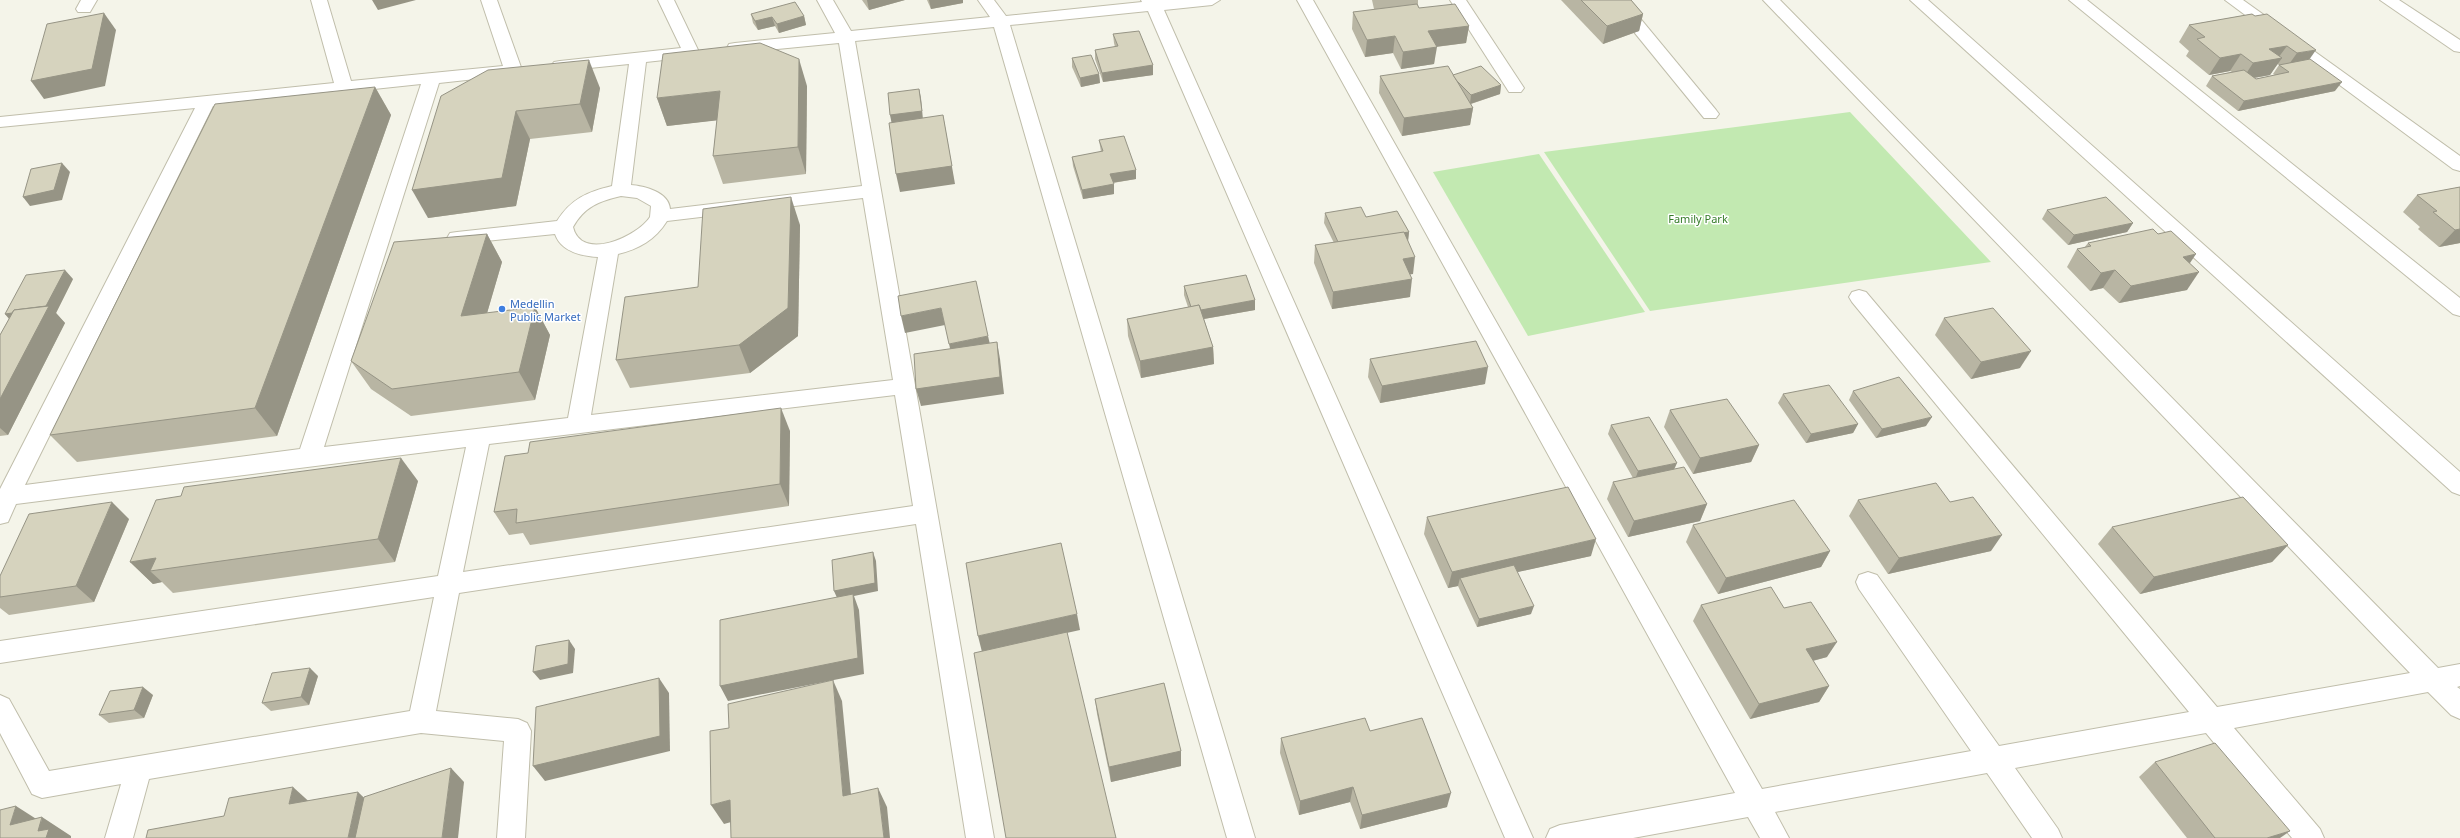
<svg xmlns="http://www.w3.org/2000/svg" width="2460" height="838" font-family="'Noto Sans',sans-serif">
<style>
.green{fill:#c2e9b1}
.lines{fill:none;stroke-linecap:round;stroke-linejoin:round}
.minor-casing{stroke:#c0beab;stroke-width:2}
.minor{fill:#fff;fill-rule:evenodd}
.wall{fill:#b8b5a3;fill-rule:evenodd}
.shaded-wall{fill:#969485}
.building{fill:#d6d3be;stroke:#969485}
.shop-dot{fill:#3f7fe0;stroke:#fff;stroke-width:1.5}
.labels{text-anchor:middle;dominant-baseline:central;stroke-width:3;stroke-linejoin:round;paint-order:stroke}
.park-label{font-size:11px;fill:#347c28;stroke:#fff}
.shop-label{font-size:11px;fill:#366cbe;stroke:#fff;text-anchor:start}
</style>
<rect width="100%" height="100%" fill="#f4f4e9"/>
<!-- green -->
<g class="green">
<path d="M1850 112 1991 262 1650 311 1544 152Z"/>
<path d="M1539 154 1645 312 1528 336 1433 172Z"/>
</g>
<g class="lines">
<defs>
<g id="minor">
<path d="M81 0H97L90 12H78L76 9Z"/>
<path d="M311 0H327L351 81 503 66 481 0H497L522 70 519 74 513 75 439 83 324 447 568 418 598 257C582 256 561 252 555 234L457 244 450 243 447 238 450 233 457 232 557 221C571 199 587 192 612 186L629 64 560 71 554 70 551 66 554 62 560 61 681 48 658 0H674L699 52 697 56 691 57 646 62 631 185C644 186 669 192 670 209L862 186 839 43 735 53 729 52 727 48 729 44 735 43 835 33 817 0H833L851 31 990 17 978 0H994L1006 16 1142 2 1141 0H1220L1212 5 1164 10 1533 838H1505L1148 11 1010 25 1255 838H1227L994 27 855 41 994 838H966L916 524 459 593 436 711 518 719 527 723 531 731 525 838H497L504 741 421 733 149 779 133 838H105L121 784 42 798 32 794 0 733V695L9 699 49 771 410 711 434 597 0 663V641L438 576 466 447 16 504 8 522 0 524V489L195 108 0 127V117L334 83ZM421 84 300 449 25 485 213 106ZM621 196 637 198 651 206 650 217C637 237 581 262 573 227 584 207 599 201 621 196ZM863 198 893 380 591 415 618 254C639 249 655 240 667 221ZM895 395 913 506 463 572 489 444Z"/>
<path d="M1297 0H1313L1762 789 1971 751 1859 589 1856 582 1859 575 1868 572 1877 575 1999 746 2189 712 1852 302 1849 297 1852 292 1859 290 1866 292 2217 707 2410 673 1763 0H1780L2438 668 2460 664V686L2457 687 2460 689V719L2451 715 2428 692 2234 728 2320 829 2324 838H2292L2206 733 2015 768 2058 829 2062 838H2032L1987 773 1775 812 1789 838H1760L1748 817 1633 838H1546L1550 829 1560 825 1735 793Z"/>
<path d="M1450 0H1466L1524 88 1521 92H1509Z"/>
<path d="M1608 0H1625L1716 110 1719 114 1716 118H1704Z"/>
<path d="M1910 0H1928L2460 472V495L2452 492Z"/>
<path d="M2069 0H2087L2460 298V316L2453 314Z"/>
<path d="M2225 0H2243L2460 156V171L2453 169Z"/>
<path d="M2380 0H2399L2460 40V52L2454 51Z"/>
</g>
</defs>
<!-- minor casing -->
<use href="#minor" class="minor-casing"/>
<!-- minor -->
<use href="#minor" class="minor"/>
</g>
<!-- wall -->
<g class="wall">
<path d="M862 0H905L869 10Z"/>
<path d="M927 0H963V3L931 9Z"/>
<path d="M1372 0H1418V5L1419 8 1469 26 1466 43 1436 47 1434 64 1401 69 1393 53 1365 57 1352 29 1353 12 1381 9H1374Z"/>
<path d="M1561 0H1631L1643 14 1639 31 1603 44Z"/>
<path d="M751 14 804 16 806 25 779 33 775 26 758 30 753 23Z"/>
<path d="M2252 14 2309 59 2335 91 2238 111 2206 86 2212 76 2232 72 2230 71 2209 75 2186 56 2189 51 2179 42 2189 25ZM2277 64 2279 65 2273 74 2275 75 2256 79 2254 78 2270 75Z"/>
<path d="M1113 34 1153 65V75L1103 82 1095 59V50L1115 47 1114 43Z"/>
<path d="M1072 58 1099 74 1100 83 1081 87 1072 67Z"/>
<path d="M1453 75 1501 85 1500 94 1471 104 1473 108 1470 125 1402 136 1379 93 1380 76Z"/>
<path d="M807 86 806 174 723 184 713 156 717 120 667 126 657 98Z"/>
<path d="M375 87 391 115 277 436 77 462 50 435Z"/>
<path d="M600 88 592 132 530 139 516 206 428 218 441 96Z"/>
<path d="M1099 140 1136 170V179L1113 183 1114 194 1083 199 1073 166 1072 157 1101 152Z"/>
<path d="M2460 187V243L2439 247 2418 229 2420 227 2403 212 2417 195Z"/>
<path d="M2047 210 2133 223 2127 232 2068 245 2042 219Z"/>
<path d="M1325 213 1366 217 1409 232 1408 241 1413 274H1410V297L1332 309 1314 263 1315 245 1334 243 1324 223Z"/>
<path d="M800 225 798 336 750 373 630 388 616 360 698 287Z"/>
<path d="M487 234 502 262 487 313 535 307 550 335 535 400 411 416 371 389 351 361Z"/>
<path d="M2088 243 2190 263 2187 290 2119 303 2103 288 2090 291 2067 267 2077 249 2084 248Z"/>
<path d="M73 279 56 313 65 323 8 435 0 436V335L9 319 5 314Z"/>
<path d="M1184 286 1255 310 1204 319 1213 347 1214 364 1141 378 1128 336 1127 319 1188 307 1184 295Z"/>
<path d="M1944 318 2020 368 1971 379 1935 335Z"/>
<path d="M1370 359 1485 384 1380 403 1368 377Z"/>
<path d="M1853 391 1926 426 1876 438 1849 400Z"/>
<path d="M1783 394 1858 424 1853 433 1806 443 1778 403Z"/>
<path d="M1670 410 1759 445 1751 462 1693 474 1664 427Z"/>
<path d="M1611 425 1674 469 1707 504 1700 521 1628 537 1607 499 1613 482 1633 478 1608 434Z"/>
<path d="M790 431 789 506 530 545 523 533 509 535 494 512Z"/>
<path d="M418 481 395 562 173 593 162 582 153 584 130 562Z"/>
<path d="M1858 500 1950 502 1991 551 1888 574 1849 516Z"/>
<path d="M1427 517 1591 556 1517 572 1531 614 1477 627 1458 586 1448 588 1424 534Z"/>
<path d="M129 519 94 602 9 615 0 608V576Z"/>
<path d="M1693 525 1830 551 1821 567 1718 594 1686 542Z"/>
<path d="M2112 527 2288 545 2272 562 2140 594 2098 544Z"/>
<path d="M1701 605 1784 608 1827 657 1813 661 1829 686 1819 702 1750 719 1693 621Z"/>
<path d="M318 676 309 705 271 711 262 703Z"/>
<path d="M153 695 144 718 109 723 99 715Z"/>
<path d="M1095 699 1181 751V766L1111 782 1097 714Z"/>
<path d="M1370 731 1447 807 1360 829 1350 802 1299 815 1280 753 1281 738Z"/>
<path d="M2155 762 2280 838H2187L2139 777Z"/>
</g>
<!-- shaded-wall -->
<g class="shaded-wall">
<path d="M372 0H416L378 10Z"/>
<path d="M867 0H905L869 10Z"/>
<path d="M929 0H963V3L931 9Z"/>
<path d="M104 13 116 30 105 86 44 99 31 81Z"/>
<path d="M1643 14 1639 31 1603 44 1607 26Z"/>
<path d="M804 16 806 25 779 33 777 24Z"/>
<path d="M772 17 775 26 758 30 755 21Z"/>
<path d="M1469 26 1466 43 1426 48 1428 31Z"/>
<path d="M1395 36 1393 53 1365 57 1367 40Z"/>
<path d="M2287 46 2278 58H2282L2270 75 2242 80 2253 63 2269 49Z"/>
<path d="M1437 47 1434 64 1401 69 1403 52Z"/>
<path d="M2316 50 2304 67 2285 70 2297 53Z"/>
<path d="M2241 54 2230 71 2209 75 2220 58Z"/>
<path d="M799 59 807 86 806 174 798 147Z"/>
<path d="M589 60 600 88 592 132 580 104Z"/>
<path d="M1153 65V75L1103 82 1102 73Z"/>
<path d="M1099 74 1100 83 1081 87 1080 78Z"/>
<path d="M2342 82 2335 91 2238 111 2244 101Z"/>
<path d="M1501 85 1500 94 1470 104 1471 95Z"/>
<path d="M375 87 391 115 277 436 255 408Z"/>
<path d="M919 89 921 98 923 120 892 125 890 115Z"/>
<path d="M720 91 729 119 667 126 657 98Z"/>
<path d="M1473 108 1470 125 1402 136 1404 118Z"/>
<path d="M516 111 530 139 516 206 428 218 412 190Z"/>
<path d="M943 115 955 184 900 192 896 174Z"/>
<path d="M62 163 70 172 62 200 30 206 23 197Z"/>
<path d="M1136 170V179L1111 183 1110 174Z"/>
<path d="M1114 184V194L1083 199 1082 190Z"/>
<path d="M791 197 800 225 798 336 750 373 739 345Z"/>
<path d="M2133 223 2127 232 2068 245 2074 235Z"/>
<path d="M2460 229V243L2439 247 2455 230Z"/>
<path d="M1409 232 1408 241 1340 245Z"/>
<path d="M487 234 502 262 478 344 461 316Z"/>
<path d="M2196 254 2184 272 2183 257Z"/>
<path d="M1415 257 1413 274 1401 276 1403 259Z"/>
<path d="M65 270 73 279 56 313 65 323 8 435 0 428V399L14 324 5 314Z"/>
<path d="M2115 270 2103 288 2090 291 2101 273Z"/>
<path d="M2199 272 2187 290 2119 303 2131 286Z"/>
<path d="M1412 279 1410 297 1332 309 1333 292Z"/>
<path d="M1255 300V310L1192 321V311Z"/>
<path d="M535 307 550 335 535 400 519 372Z"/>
<path d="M941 308 945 325 905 333 901 316Z"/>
<path d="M988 336 992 353 953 361 949 344Z"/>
<path d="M997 342 1000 359 1004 394 921 406 916 389Z"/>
<path d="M1213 347 1214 364 1141 378 1140 361Z"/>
<path d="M2031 351 2020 368 1971 379 1981 362Z"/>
<path d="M1488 367 1485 384 1380 403 1382 386Z"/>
<path d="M781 408 790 431 789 506 780 484Z"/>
<path d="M1932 417 1926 426 1876 438 1882 429Z"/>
<path d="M1858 424 1853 433 1806 443 1811 434Z"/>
<path d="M1759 445 1751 462 1693 474 1700 458Z"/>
<path d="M401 458 418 481 395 562 378 539Z"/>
<path d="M1677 463 1673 472 1635 480 1638 471Z"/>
<path d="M112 502 129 519 94 602 76 586Z"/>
<path d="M1707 504 1700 521 1628 537 1634 521Z"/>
<path d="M2002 535 1991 551 1888 574 1899 558Z"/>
<path d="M1596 539 1591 556 1463 584 1460 578 1458 586 1448 588 1452 572Z"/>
<path d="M2288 545 2272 562 2140 594 2154 577Z"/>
<path d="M1830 551 1821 567 1718 594 1726 578Z"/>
<path d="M873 552 876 561 878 591 854 596 859 610 864 674 728 701 720 686 838 600 834 591Z"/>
<path d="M156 558 150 571 162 582 153 584 130 562Z"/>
<path d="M1534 606 1531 614 1477 627 1479 619Z"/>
<path d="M1077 614 1080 630 982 652 978 636Z"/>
<path d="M569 640 575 649 573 673 540 680 533 672Z"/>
<path d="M1837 642 1827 657 1796 665 1806 649Z"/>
<path d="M310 668 318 676 309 705 301 697Z"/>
<path d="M659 678 669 693 670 751 545 781 533 766Z"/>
<path d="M833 680 842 701 853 815 843 796Z"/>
<path d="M1829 686 1819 702 1750 719 1759 704Z"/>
<path d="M143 687 153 695 144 718 134 710Z"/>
<path d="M1181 751V766L1111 782 1109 767Z"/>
<path d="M451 768 464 782 458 838H442Z"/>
<path d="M293 787 315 807 289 804Z"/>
<path d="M1353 787 1350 802 1299 815 1300 801Z"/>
<path d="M878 788 887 807 890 838H884Z"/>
<path d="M358 792 379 812 374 838H348Z"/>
<path d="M1451 793 1447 807 1360 829 1362 815Z"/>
<path d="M730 800 742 819 724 824 711 805Z"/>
<path d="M16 806 41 822 42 817 71 836V838H46L10 825Z"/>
<path d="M2290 831 2280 838H2267Z"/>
</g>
<!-- building -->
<g class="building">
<path d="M1581 0H1631L1643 14 1607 26Z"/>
<path d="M795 2 804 16 777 24 772 17 755 21 751 14Z"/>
<path d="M1417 4 1419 8 1455 4 1469 26 1428 31 1437 47 1403 52 1395 36 1367 40 1353 12Z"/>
<path d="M104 13 92 69 31 81 47 24Z"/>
<path d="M2252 14 2255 16 2267 14 2316 50 2297 53 2287 46 2269 49 2282 58 2253 63 2241 54 2220 58 2197 39 2205 37 2189 25Z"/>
<path d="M1139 31 1153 65 1102 73 1095 50 1118 46 1113 34Z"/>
<path d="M760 43 799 59 798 147 713 156 720 91 657 98 663 54Z"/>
<path d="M1091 55 1099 74 1080 78 1072 58Z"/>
<path d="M2310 59 2342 82 2244 101 2212 76 2244 70 2256 79 2289 72 2279 65Z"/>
<path d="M589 60 580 104 516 111 502 178 412 190 441 96 488 70Z"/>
<path d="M1448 66 1473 108 1404 118 1380 76Z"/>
<path d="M1481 66 1501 85 1471 95 1457 81 1453 75Z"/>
<path d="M375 87 255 408 50 435 215 104Z"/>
<path d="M919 89 922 111 890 115 888 93Z"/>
<path d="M943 115 952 166 896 174 889 123Z"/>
<path d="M1124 136 1136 170 1110 174 1114 184 1082 190 1072 157 1103 151 1099 140Z"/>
<path d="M62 163 54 190 23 197 31 169Z"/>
<path d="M2460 187V229L2455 230 2433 212 2437 211 2417 195Z"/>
<path d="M791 197 788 308 739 345 616 360 625 297 698 287 703 209Z"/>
<path d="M2106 197 2133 223 2074 235 2047 210Z"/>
<path d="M1361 207 1366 217 1397 211 1409 232 1338 242 1325 213Z"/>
<path d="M2153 229 2158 234 2171 231 2196 254 2183 257 2199 272 2131 286 2115 270 2101 273 2077 249 2091 246 2088 243Z"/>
<path d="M1404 232 1415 257 1403 259 1412 279 1333 292 1315 245Z"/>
<path d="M487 234 461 316 535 307 519 372 392 389 351 361 394 242Z"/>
<path d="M65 270 46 306 14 310 12 313 5 314 26 275Z"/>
<path d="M1246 275 1255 300 1201 310 1199 305 1191 307 1184 286Z"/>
<path d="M976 281 988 336 949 344 941 308 901 316 898 296Z"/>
<path d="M1199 305 1213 347 1140 361 1127 319Z"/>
<path d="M49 306 0 399V335L14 310Z"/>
<path d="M1993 308 2031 351 1981 362 1944 318Z"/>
<path d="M1476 341 1488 367 1382 386 1370 359Z"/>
<path d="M997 342 1000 377 916 389 914 354Z"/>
<path d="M1899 377 1932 417 1882 429 1853 391Z"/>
<path d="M1829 385 1858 424 1811 434 1783 394Z"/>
<path d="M1727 399 1759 445 1700 458 1670 410Z"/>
<path d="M781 408 780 484 516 523 517 509 494 512 505 456 528 453 530 442Z"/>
<path d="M1649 417 1677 463 1638 471 1611 425Z"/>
<path d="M401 458 378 539 150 571 156 558 130 562 156 500 181 496 184 487Z"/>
<path d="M1684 467 1707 504 1634 521 1613 482Z"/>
<path d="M1936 483 1950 502 1973 497 2002 535 1899 558 1858 500Z"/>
<path d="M1568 487 1596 539 1452 572 1427 517Z"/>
<path d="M2243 497 2288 545 2154 577 2112 527Z"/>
<path d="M1794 500 1830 551 1726 578 1693 525Z"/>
<path d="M112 502 76 586 0 597V576L29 514Z"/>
<path d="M1061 543 1077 614 978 636 966 563Z"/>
<path d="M873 552 875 583 834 591 832 560Z"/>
<path d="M1514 565 1534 606 1479 619 1460 578Z"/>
<path d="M1771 587 1784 608 1811 602 1837 642 1806 649 1829 686 1759 704 1701 605Z"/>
<path d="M853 594 858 658 720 686V620Z"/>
<path d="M1067 632 1116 838H1006L974 653Z"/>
<path d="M569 640 568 664 533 672 536 646Z"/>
<path d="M310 668 301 697 262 703 272 673Z"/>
<path d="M659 678 660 736 533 766 536 707Z"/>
<path d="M833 680 843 796 878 788 884 838H731L730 800 711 805 710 731 729 728 728 704Z"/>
<path d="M1164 683 1181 751 1109 767 1095 699Z"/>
<path d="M143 687 134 710 99 715 110 691Z"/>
<path d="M1365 718 1370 731 1422 718 1451 793 1362 815 1353 787 1300 801 1281 738Z"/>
<path d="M2215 743 2290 831 2267 838H2215L2155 762Z"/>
<path d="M451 768 442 838H355L364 797Z"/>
<path d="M293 787 289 804 358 792 348 838H146L148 830 224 816 229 798Z"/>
<path d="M16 806 10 825 42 817 38 831 49 829 46 838H0V810Z"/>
</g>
<!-- markers -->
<circle class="shop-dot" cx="502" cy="309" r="4"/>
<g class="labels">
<!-- park labels -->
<g class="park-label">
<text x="1698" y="218">Family Park</text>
</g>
<!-- shop labels -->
<g class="shop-label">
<text x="510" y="303">Medellin<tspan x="510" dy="13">Public Market</tspan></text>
</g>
</g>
</svg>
